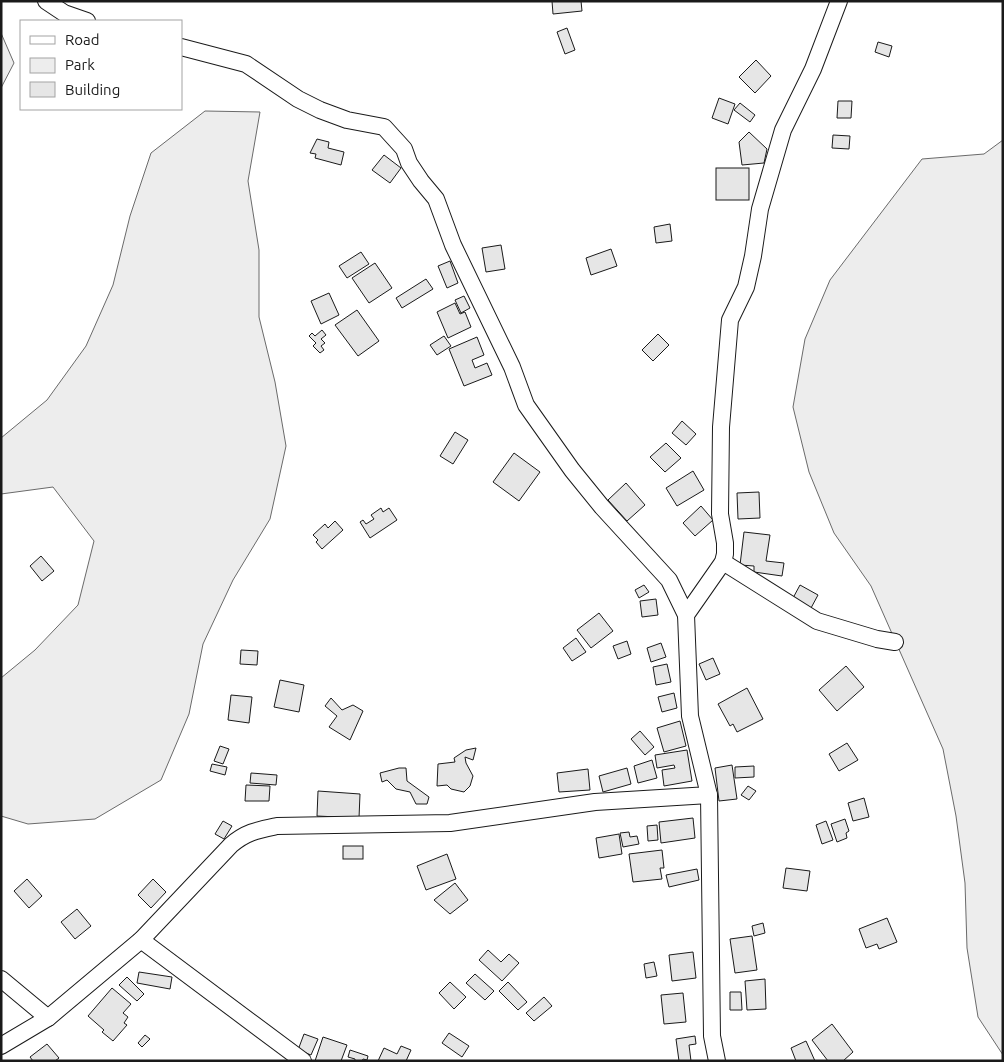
<svg xmlns="http://www.w3.org/2000/svg" width="1004" height="1062" font-family="Ubuntu,sans-serif">
<style>
.green{fill:#ededed;stroke:#6a6a6a}
.building{fill:#e6e6e6;stroke:#1a1a1a}
.lines{fill:none;stroke-linecap:round;stroke-linejoin:round}
.street-casing{stroke:#1a1a1a;stroke-width:18}
.street{stroke:#fff;stroke-width:16}
</style>
<rect width="100%" height="100%" fill="#fff"/>
<!-- green -->
<g class="green">
<path d="M1 33 14 63 1 88Z"/>
<path d="M205 111 260 112 248 181 259 250V317L275 382 286 446 270 519 233 580 203 644 189 714 161 780 95 819 28 824 1 816V678L35 650 78 605 94 541 53 487 1 494V438L47 400 86 346 113 285 130 216 151 153Z"/>
<path d="M1003 140V1055L978 1017 967 948 965 883 956 816 943 749 871 586 834 533 809 472 793 407 805 339 830 280 922 159 984 154Z"/>
</g>
<!-- building -->
<g class="building">
<path d="M552 1H581L582 11 553 14Z"/>
<path d="M567 28 575 50 565 54 557 32Z"/>
<path d="M878 42 892 46 889 57 875 52Z"/>
<path d="M756 60 771 76 755 93 739 77Z"/>
<path d="M719 98 735 104 728 124 712 118Z"/>
<path d="M838 101H852L851 118H837Z"/>
<path d="M740 103 755 115 750 122 734 110Z"/>
<path d="M749 132 767 149 764 163 742 165 739 142Z"/>
<path d="M833 135 850 136 849 149 832 148Z"/>
<path d="M317 139 329 142 328 148 344 152 341 165 315 158 316 154 310 153Z"/>
<path d="M384 155 401 168 390 183 372 170Z"/>
<rect x="716" y="168" width="33" height="32"/>
<path d="M670 224 672 241 656 243 654 227Z"/>
<path d="M501 245 505 269 486 272 482 248Z"/>
<path d="M611 249 617 266 591 275 586 258Z"/>
<path d="M361 252 369 264 347 278 339 266Z"/>
<path d="M450 261 458 283 447 288 438 266Z"/>
<path d="M375 263 392 288 369 303 352 278Z"/>
<path d="M426 279 433 289 402 308 396 298Z"/>
<path d="M329 293 339 315 321 324 311 301Z"/>
<path d="M464 296 470 308 461 313 455 300Z"/>
<path d="M455 303 460 314 465 312 471 327 448 338 437 312Z"/>
<path d="M357 310 379 341 358 356 335 325Z"/>
<path d="M322 330 326 335 321 339 325 343 321 346 324 350 320 353 313 346 316 343 309 336 312 333 315 336Z"/>
<path d="M658 334 669 345 653 361 642 350Z"/>
<path d="M444 336 451 346 437 355 430 345Z"/>
<path d="M477 337 484 355 472 360 475 368 487 363 492 375 464 386 449 349Z"/>
<path d="M682 421 696 434 686 445 672 433Z"/>
<path d="M455 432 468 440 453 464 440 456Z"/>
<path d="M666 443 681 458 665 472 650 457Z"/>
<path d="M514 453 540 472 519 501 493 482Z"/>
<path d="M693 471 704 490 677 506 666 488Z"/>
<path d="M626 483 645 505 627 521 608 500Z"/>
<path d="M759 492 760 518 738 519 737 493Z"/>
<path d="M701 506 713 520 695 536 683 523Z"/>
<path d="M381 508 383 512 389 508 397 520 370 538 360 522 363 520 366 524 374 519 371 515Z"/>
<path d="M335 521 343 530 322 549 316 542 318 540 313 535 325 524 328 528Z"/>
<path d="M744 532 770 535 766 561 784 563 782 576 754 572V566L740 565Z"/>
<path d="M41 556 54 571 42 581 30 566Z"/>
<path d="M644 585 649 592 639 598 635 590Z"/>
<path d="M800 585 818 595 811 608 793 598Z"/>
<path d="M656 599 658 615 642 617 640 601Z"/>
<path d="M599 613 613 631 591 648 577 630Z"/>
<path d="M576 638 586 652 572 661 563 648Z"/>
<path d="M627 641 631 654 618 659 613 646Z"/>
<path d="M661 643 666 657 651 662 647 648Z"/>
<path d="M241 650 258 651 257 665 240 664Z"/>
<path d="M713 658 720 674 706 680 699 664Z"/>
<path d="M667 664 671 682 656 685 653 667Z"/>
<path d="M846 666 864 687 837 711 819 690Z"/>
<path d="M280 680 304 685 299 712 274 707Z"/>
<path d="M747 688 763 719 737 732 733 724 730 726 718 704Z"/>
<path d="M674 693 677 708 662 712 658 697Z"/>
<path d="M231 695 252 697 249 723 228 720Z"/>
<path d="M331 698 342 710 353 705 363 711 350 740 329 727 337 716 325 706Z"/>
<path d="M680 721 686 746 664 752 657 728Z"/>
<path d="M640 731 654 747 645 755 631 739Z"/>
<path d="M847 743 858 760 839 771 829 754Z"/>
<path d="M220 746 229 749 223 764 214 761Z"/>
<path d="M476 748 473 760 465 757 466 763 473 776 470 786 464 792 451 789 447 785 437 786 438 764 455 762 454 758 466 750Z"/>
<path d="M687 750 692 781 664 786 662 770 675 768 674 765 657 768 655 755Z"/>
<path d="M652 760 657 778 638 783 634 766Z"/>
<path d="M212 764 227 767 225 775 210 771Z"/>
<path d="M732 765 737 799 719 801 715 768Z"/>
<path d="M754 766V777L735 778V767Z"/>
<path d="M399 768H406L407 781 429 797 427 804H416L410 792 396 789 387 780 382 782 380 773Z"/>
<path d="M627 768 631 784 603 792 599 776Z"/>
<path d="M588 769 590 790 559 792 557 773Z"/>
<path d="M251 773 277 775 276 785 250 783Z"/>
<path d="M246 785 270 786 269 801H245Z"/>
<path d="M748 786 756 791 749 800 741 795Z"/>
<path d="M318 791 360 794 359 818 317 816Z"/>
<path d="M864 798 869 817 853 821 848 803Z"/>
<path d="M693 818 695 838 661 843 659 822Z"/>
<path d="M845 819 849 831 846 833 847 838 837 842 831 824Z"/>
<path d="M223 821 232 826 224 839 215 834Z"/>
<path d="M826 821 833 840 822 844 816 825Z"/>
<path d="M657 825 658 840 648 841 647 826Z"/>
<path d="M629 832 630 837 637 836 639 844 623 847 620 833Z"/>
<path d="M619 834 622 854 599 858 596 838Z"/>
<rect x="343" y="846" width="20" height="13"/>
<path d="M662 850 664 868H660L662 879 633 882 629 854Z"/>
<path d="M447 854 456 879 426 890 417 866Z"/>
<path d="M786 868 810 871 807 891 783 888Z"/>
<path d="M697 869 699 880 669 887 666 875Z"/>
<path d="M27 879 42 896 29 908 14 891Z"/>
<path d="M153 879 166 892 151 908 138 895Z"/>
<path d="M455 883 468 900 450 914 434 900Z"/>
<path d="M77 909 91 926 75 939 61 922Z"/>
<path d="M887 918 897 942 879 949 877 944 866 948 859 929Z"/>
<path d="M763 923 765 933 754 936 752 926Z"/>
<path d="M752 936 757 970 735 973 730 939Z"/>
<path d="M488 950 501 962 509 954 519 963 502 981 479 960Z"/>
<path d="M693 952 696 978 672 981 669 955Z"/>
<path d="M654 962 657 976 646 978 644 964Z"/>
<path d="M139 972 172 977 170 989 137 983Z"/>
<path d="M475 974 494 991 485 1000 466 983Z"/>
<path d="M127 977 144 994 137 1001 119 985Z"/>
<path d="M765 979 766 1009 747 1010 745 981Z"/>
<path d="M450 982 466 997 454 1009 439 993Z"/>
<path d="M508 982 527 1002 518 1010 499 991Z"/>
<path d="M112 988 131 1004 123 1013 128 1017 124 1023 127 1025 113 1041 102 1032 104 1030 88 1016Z"/>
<path d="M730 992H741L742 1010H730Z"/>
<path d="M683 993 686 1022 664 1024 661 995Z"/>
<path d="M544 997 552 1006 534 1021 526 1013Z"/>
<path d="M832 1024 853 1052 843 1061H828L812 1040Z"/>
<path d="M449 1033 469 1046 462 1057 442 1043Z"/>
<path d="M304 1034 318 1039 311 1055 298 1050Z"/>
<path d="M145 1035 150 1039 142 1047 138 1043Z"/>
<path d="M695 1036 696 1044 689 1045 691 1061H679L676 1039Z"/>
<path d="M323 1037 347 1045 341 1061H315Z"/>
<path d="M806 1041 815 1061H796L791 1048Z"/>
<path d="M47 1044 59 1058 55 1061H33L30 1057Z"/>
<path d="M401 1046 411 1050 406 1061H378L384 1048 397 1054Z"/>
<path d="M350 1050 368 1056 367 1060 363 1059 362 1061H355V1059L348 1057Z"/>
</g>
<g class="lines">
<defs>
<g id="street">
<path d="M46 1 64 13 87 21"/>
<path d="M181 47 246 64 298 99 320 110 347 120 384 127 404 149 409 163 421 181 436 199 453 245 512 367 526 405 572 470 602 507 669 580 686 615"/>
<path d="M723 562 817 621 877 639 895 642"/>
<path d="M709 795 712 1036 717 1061"/>
<path d="M141 940 303 1061"/>
<path d="M1 979 48 1018"/>
<path d="M1 1046 48 1018 141 940 231 845C246 832 258 830 277 826L450 823 595 802 709 795 690 716 686 615 723 562 725 554V543L720 514 721 427 730 320 746 287 753 256 760 209 783 130 813 69 839 1"/>
</g>
</defs>
<!-- street casing -->
<use href="#street" class="street-casing"/>
<!-- street -->
<use href="#street" class="street"/>
</g>
<!-- border -->
<rect width="1004" height="1062" fill="none" stroke="#1a1a1a" stroke-width="5"/>
<!-- legend -->
<rect x="20" y="20" width="162" height="90" fill="#ffffff" stroke="#a3a3a3"/>
<rect x="30" y="36" width="25" height="8" fill="#ffffff" stroke="#a3a3a3"/>
<text x="65" y="45" font-size="15" fill="#1a1a1a">Road</text>
<rect x="30" y="58" width="25" height="15" fill="#ededed" stroke="#a3a3a3"/>
<text x="65" y="70" font-size="15" fill="#1a1a1a">Park</text>
<rect x="30" y="82" width="25" height="15" fill="#e6e6e6" stroke="#a3a3a3"/>
<text x="65" y="95" font-size="15" fill="#1a1a1a">Building</text>
</svg>
